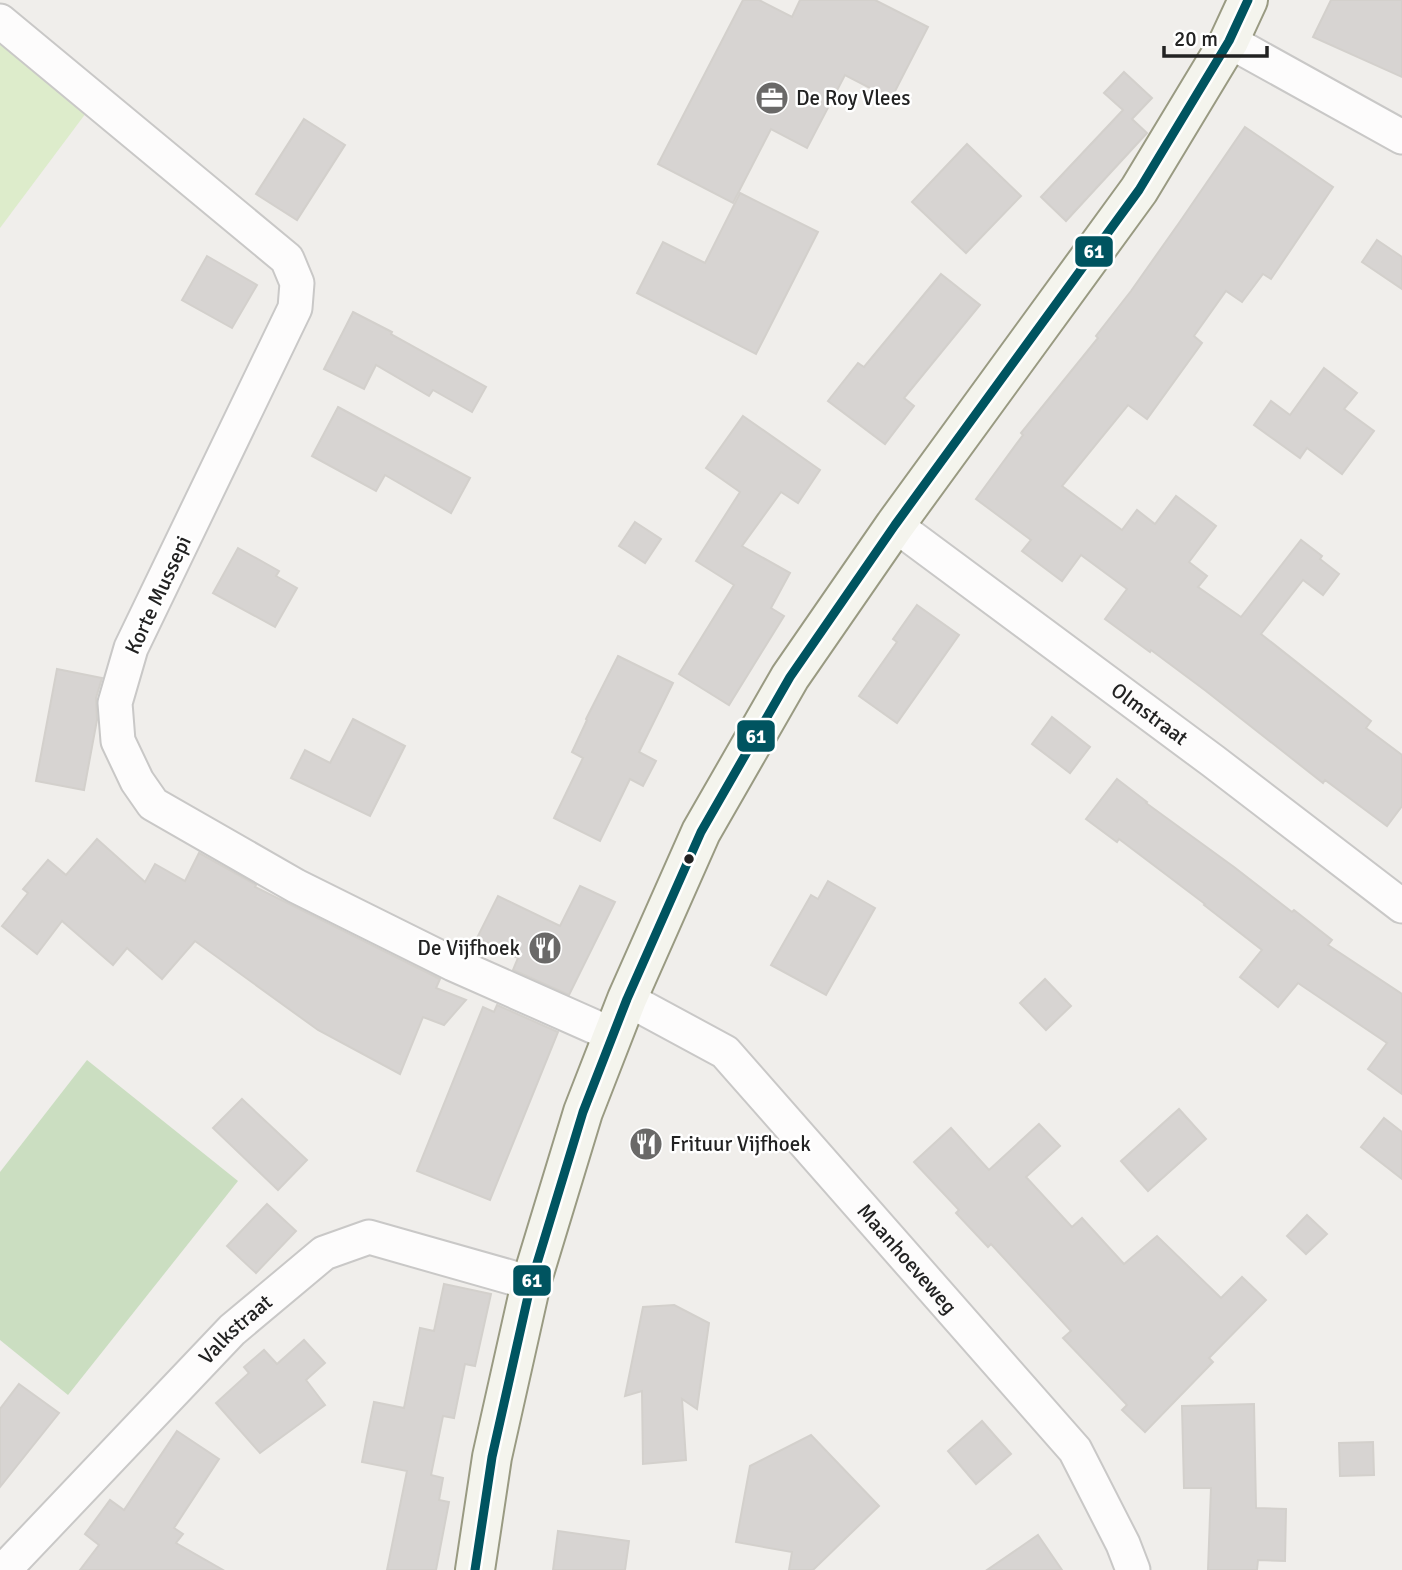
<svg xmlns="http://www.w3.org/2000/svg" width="1402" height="1570" font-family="Signika,sans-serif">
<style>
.grass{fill:#ddeccb}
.forest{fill:#cbdec1}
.building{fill:#d7d4d2;stroke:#d3d0cc;stroke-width:2}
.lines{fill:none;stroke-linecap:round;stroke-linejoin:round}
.minor-casing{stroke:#c9c8c7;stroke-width:37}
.secondary-casing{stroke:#999a82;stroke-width:42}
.minor{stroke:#fdfcfc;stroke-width:33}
.secondary{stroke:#f4f4ed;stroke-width:38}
.bus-1-casing{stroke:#fff;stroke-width:14}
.bus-1{stroke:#005460;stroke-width:9}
.bus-dot{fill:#222;stroke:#fff;stroke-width:2.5}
.labels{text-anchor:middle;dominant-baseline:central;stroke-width:5;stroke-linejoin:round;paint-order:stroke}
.poi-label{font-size:21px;fill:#222;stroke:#fff;text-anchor:start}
.street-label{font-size:21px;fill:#222;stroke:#fff}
.line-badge{stroke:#fff;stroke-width:2.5}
.badge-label{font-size:19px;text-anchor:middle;font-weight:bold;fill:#fff}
</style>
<rect width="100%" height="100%" fill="#f0eeeb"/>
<!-- grass -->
<path class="grass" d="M0 41 86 113 0 228Z"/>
<!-- forest -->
<path class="forest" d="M87 1060 238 1181 68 1395 0 1340V1172Z"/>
<!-- building -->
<g class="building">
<path d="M743 0H759L792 17 800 0H875L928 27 891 99 845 75 807 148 771 129 733 203 658 164Z"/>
<path d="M1331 0H1402V77L1313 37Z"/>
<path d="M1124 72 1152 98 1132 119 1147 133 1066 221 1041 197 1123 110 1104 93Z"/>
<path d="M304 119 345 145 297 220 256 194Z"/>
<path d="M1245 127 1333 187 1271 279 1263 274 1242 302 1226 291 1194 336 1202 343 1147 419 1128 405 1062 486 1122 530 1137 510 1155 524 1176 496 1216 526 1189 562 1207 576 1198 587 1241 617 1301 540 1322 556 1320 559 1339 574 1323 595 1303 580 1261 634 1371 721 1366 728 1402 755V806L1387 826 1325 780 1323 783 1206 691 1151 650 1150 652 1105 619 1127 589 1081 555 1062 581 1022 551 1031 540 976 499 1023 435 1021 433 1098 338 1096 336 1131 291 1179 223Z"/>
<path d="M967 144 1021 196 966 253 912 202Z"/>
<path d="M740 193 818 232 756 354 637 293 663 242 705 263Z"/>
<path d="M1377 240 1402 257V289L1362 262Z"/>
<path d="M207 256 257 285 232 328 182 300Z"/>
<path d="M941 274 980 305 904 398 914 406 885 444 828 401 858 363 864 367Z"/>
<path d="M353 312 392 332 391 334 486 387 472 412 433 390 429 396 376 365 364 389 324 369Z"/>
<path d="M1324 368 1357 393 1344 409 1374 431 1342 474 1307 448 1300 458 1254 425 1271 401 1290 415Z"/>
<path d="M338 407 470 478 451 513 385 475 376 491 312 456Z"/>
<path d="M743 416 820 470 798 503 781 492 742 546 790 573 771 608 784 616 729 705 679 674 734 585 696 561 740 492 706 468Z"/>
<path d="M635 522 661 539 645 563 619 546Z"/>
<path d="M238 548 279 571 276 576 297 588 275 627 213 593Z"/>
<path d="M917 605 959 635 897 723 859 696 897 642 893 639Z"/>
<path d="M618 656 673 683 639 752 656 761 643 786 630 779 600 841 554 818 583 758 572 752 587 720 586 719Z"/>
<path d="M57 669 102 678 96 698 97 720 84 790 36 781Z"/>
<path d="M1052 717 1090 747 1070 773 1032 744Z"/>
<path d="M353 719 405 746 370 816 291 778 305 750 330 763Z"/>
<path d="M1117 779 1147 802 1146 803 1234 867 1292 912 1294 910 1332 940 1328 945 1402 994V1094L1368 1069 1387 1043 1298 983 1278 1007 1240 977 1262 950 1204 905 1205 904 1119 839 1117 842 1086 819Z"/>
<path d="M97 839 145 882 155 864 185 881 199 853 256 885 255 887 440 979 436 988 466 1000 444 1025 423 1017 400 1074 318 1030 195 941 162 979 127 948 113 965 62 921 37 954 2 926 28 893 23 889 48 860 66 875Z"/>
<path d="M828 881 875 908 826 995 771 965 811 895 818 899Z"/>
<path d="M580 886 615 902 569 995 513 970 518 958 477 938 498 896 560 926Z"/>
<path d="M1045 979 1071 1006 1046 1030 1020 1003Z"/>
<path d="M497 1005 558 1032 490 1200 417 1171 483 1007 494 1012Z"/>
<path d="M242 1099 307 1160 278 1190 213 1128Z"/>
<path d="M1179 1109 1206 1139 1148 1191 1121 1161Z"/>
<path d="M1384 1118 1402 1132V1179L1361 1147Z"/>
<path d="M1039 1124 1060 1146 1026 1177 1072 1227 1082 1218 1124 1264 1157 1236 1221 1298 1242 1277 1266 1300 1209 1358 1213 1362 1145 1432 1122 1410 1127 1405 1063 1338 1071 1331 991 1244 988 1247 956 1213 959 1210 914 1162 951 1128 989 1170Z"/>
<path d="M267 1204 296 1231 256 1273 227 1246Z"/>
<path d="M1307 1215 1327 1234 1306 1254 1287 1236Z"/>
<path d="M444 1284 491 1294 475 1366 465 1364 454 1418 443 1416 431 1475 443 1478 439 1500 449 1502 436 1570H387L407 1471 362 1462 367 1436 374 1402 404 1408 420 1328 434 1331Z"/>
<path d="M674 1305 709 1323 697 1409 682 1399 686 1460 643 1464 642 1391 625 1396 643 1307Z"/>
<path d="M304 1340 325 1363 306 1380 325 1405 260 1453 216 1403 249 1373 244 1367 264 1350 277 1364Z"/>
<path d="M19 1384 59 1413 0 1487V1409Z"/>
<path d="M1254 1404 1256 1508 1286 1509 1285 1561 1258 1560 1257 1570H1208L1211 1488H1184L1182 1406Z"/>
<path d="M982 1421 1011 1454 976 1484 948 1451Z"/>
<path d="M177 1431 219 1459 174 1528 183 1534 176 1543 223 1570H80L99 1545 85 1534 110 1500 124 1510Z"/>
<path d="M811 1435 879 1506 813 1570H789L792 1552 736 1542 750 1466Z"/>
<path d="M1373 1442 1374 1475 1340 1476 1339 1443Z"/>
<path d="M558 1531 629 1541 625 1570H553Z"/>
<path d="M1038 1535 1062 1570H987Z"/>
</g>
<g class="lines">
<defs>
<g id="minor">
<path d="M0 21 287 259 297 283 295 308 131 648 115 703 118 741 137 781 153 804 296 886 453 964 613 1035"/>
<path d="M1229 41 1402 137"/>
<path id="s1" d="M895 525 1213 761 1402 906"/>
<path id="s2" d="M627 999 725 1052 1075 1450 1123 1544 1133 1570"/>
<path id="s3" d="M4 1570 232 1330 324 1253 369 1237 531 1283"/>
</g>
<path id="secondary" d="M475 1570 492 1457 531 1283 583 1112 627 999 701 832 790 677 895 525 1139 190 1229 41 1248 0"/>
</defs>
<!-- minor casing -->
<use href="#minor" class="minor-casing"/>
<!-- secondary casing -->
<use href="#secondary" class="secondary-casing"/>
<!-- minor -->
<use href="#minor" class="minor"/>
<!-- secondary -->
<use href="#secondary" class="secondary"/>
<defs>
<path id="bus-1" d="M475 1570 492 1457 531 1283 583 1112 627 999 701 832 790 677 895 525 1139 190 1229 41 1248 0"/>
</defs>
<!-- bus-1 casing -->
<use href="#bus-1" class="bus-1-casing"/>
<!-- bus-1 -->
<use href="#bus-1" class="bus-1"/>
</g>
<!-- icons -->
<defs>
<symbol id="office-disc" viewBox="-11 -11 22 22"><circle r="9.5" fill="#6a6968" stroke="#fff"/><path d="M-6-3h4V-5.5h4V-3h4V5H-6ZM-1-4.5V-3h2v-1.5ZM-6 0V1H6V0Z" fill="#fff"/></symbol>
<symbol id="restaurant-disc" viewBox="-11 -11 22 22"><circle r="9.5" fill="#6a6968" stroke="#fff"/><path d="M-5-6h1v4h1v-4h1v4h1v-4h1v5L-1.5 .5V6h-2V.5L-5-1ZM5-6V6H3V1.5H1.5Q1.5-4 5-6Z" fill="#fff"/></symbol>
</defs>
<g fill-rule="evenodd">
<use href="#office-disc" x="753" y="79" width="38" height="38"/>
<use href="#restaurant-disc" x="526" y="929" width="38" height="38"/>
<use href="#restaurant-disc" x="627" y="1125" width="38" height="38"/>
</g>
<!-- markers -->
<circle class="bus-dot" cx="689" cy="859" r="6"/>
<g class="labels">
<!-- poi labels -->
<g class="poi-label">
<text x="796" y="98">De Roy Vlees</text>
<text x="520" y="948" text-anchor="end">De Vijfhoek</text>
<text x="670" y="1144">Frituur Vijfhoek</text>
</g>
<!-- street labels -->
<g class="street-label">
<text transform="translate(158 595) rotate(-65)">Korte Mussepi</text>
<text stroke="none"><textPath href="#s1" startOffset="317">Olmstraat</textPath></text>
<text stroke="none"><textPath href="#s2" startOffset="387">Maanhoeveweg</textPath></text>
<text stroke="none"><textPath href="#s3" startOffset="334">Valkstraat</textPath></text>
</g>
</g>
<g class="line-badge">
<rect x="1074" y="235" width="40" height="33" rx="7" fill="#005460"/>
<rect x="736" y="719" width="40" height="34" rx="7" fill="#005460"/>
<rect x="512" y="1264" width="40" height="33" rx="7" fill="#005460"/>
</g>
<g class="badge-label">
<text x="1094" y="258">61</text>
<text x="756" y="743">61</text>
<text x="532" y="1287">61</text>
</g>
<!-- scale -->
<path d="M1164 46v10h103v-10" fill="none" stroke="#222222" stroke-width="3.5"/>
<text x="1174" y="46" font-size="21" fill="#222222" stroke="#ffffff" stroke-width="5" paint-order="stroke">20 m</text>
</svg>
